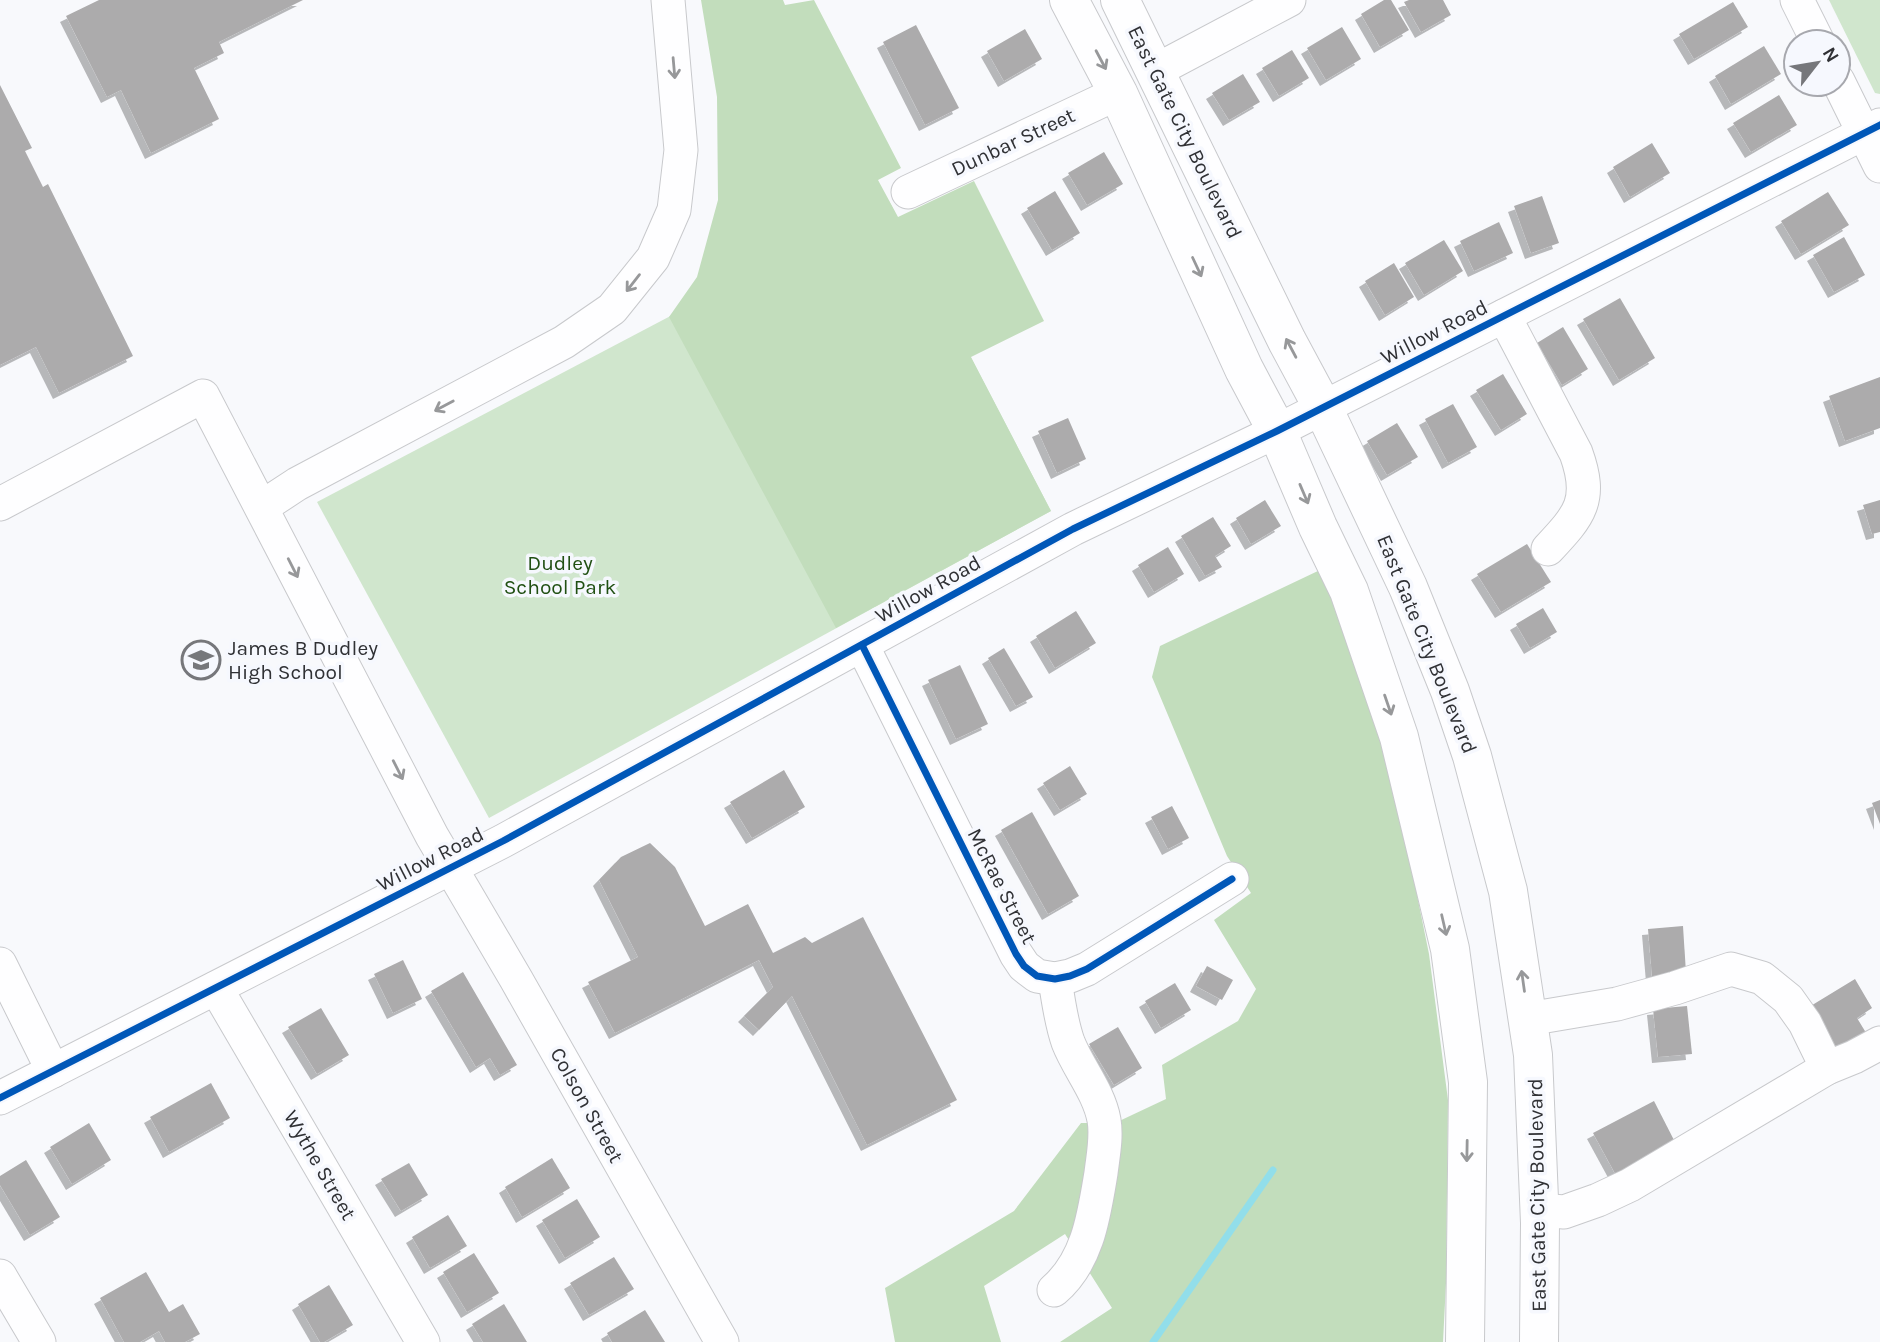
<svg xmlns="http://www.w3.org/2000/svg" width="1880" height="1342" font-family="Karla,sans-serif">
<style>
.green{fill:#d0e6cd}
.forest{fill:#c2ddbc}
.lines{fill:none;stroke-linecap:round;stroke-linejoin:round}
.stream{stroke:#92deea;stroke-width:7}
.building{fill:#acabac;filter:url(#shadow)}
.minor-casing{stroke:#c8c9cc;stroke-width:35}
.major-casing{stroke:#c8c9cc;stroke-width:40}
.minor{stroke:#fefeff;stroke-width:33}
.major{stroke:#fefeff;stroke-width:38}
.cycleway-casing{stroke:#f6f8fe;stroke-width:11}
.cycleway{stroke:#0057b8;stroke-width:7}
.oneway{stroke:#97989a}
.labels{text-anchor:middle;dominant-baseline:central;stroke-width:7;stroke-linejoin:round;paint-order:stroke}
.street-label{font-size:21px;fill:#303135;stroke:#f6f8fe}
.park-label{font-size:21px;fill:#215013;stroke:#f6f8fe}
.poi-label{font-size:21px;fill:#303135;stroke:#f6f8fe;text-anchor:start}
</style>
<defs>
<filter id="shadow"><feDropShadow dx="-6" dy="6" stdDeviation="0" flood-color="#0004"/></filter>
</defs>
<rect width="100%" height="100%" fill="#f8f9fc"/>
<!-- green -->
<g class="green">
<path d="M1829 0H1880V94L1875 93Z"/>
<path d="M889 201 1051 511 489 818 317 502Z"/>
</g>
<!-- forest -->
<g class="forest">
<path d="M701 0H783L785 5 814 0 901 168 878 180 898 217 974 181 1044 321 971 357 1051 511 836 628 669 317 697 277 718 200 717 97Z"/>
<path d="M1320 570 1360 669 1394 782 1429 954 1448 1100 1446 1283 1443 1342H1060L1112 1308 1065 1234 984 1286 1001 1342H895L885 1288 1014 1211 1081 1123H1115L1166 1099 1162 1065 1238 1021 1256 989 1214 920 1251 893 1227 856 1152 677 1160 646Z"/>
</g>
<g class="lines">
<!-- stream -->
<path class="stream" d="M1153 1342 1273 1170"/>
</g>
<!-- building -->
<g class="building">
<path d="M99 0H303L219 42 224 53 194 68 219 119 151 153 121 90 107 97 66 16Z"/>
<path d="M1384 0H1391L1409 30 1380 47 1361 14Z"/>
<path d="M1409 0H1443L1451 15 1421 32 1404 2Z"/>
<path d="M1733 2 1748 27 1694 59 1679 34Z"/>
<path d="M916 25 959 108 925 125 883 42Z"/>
<path d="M1342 27 1361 59 1326 80 1307 48Z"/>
<path d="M1025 29 1042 59 1004 81 987 51Z"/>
<path d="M1764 46 1781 74 1731 104 1715 76Z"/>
<path d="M1292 50 1309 78 1279 96 1262 68Z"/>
<path d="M1243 74 1260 102 1229 120 1212 93Z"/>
<path d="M0 85 32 148 25 151 43 187 48 184 133 356 59 393 36 347 0 365Z"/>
<path d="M1779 95 1797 125 1751 152 1733 123Z"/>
<path d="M1652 143 1670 173 1630 197 1613 167Z"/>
<path d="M1104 152 1123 184 1087 205 1068 173Z"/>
<path d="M1055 191 1080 233 1052 250 1027 208Z"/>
<path d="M1828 192 1849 225 1801 254 1781 221Z"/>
<path d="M1542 196 1559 243 1531 253 1514 206Z"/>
<path d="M1499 222 1513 253 1474 271 1460 241Z"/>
<path d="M1844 237 1865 275 1834 292 1813 255Z"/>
<path d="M1444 240 1463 271 1424 295 1405 263Z"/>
<path d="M1394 263 1414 297 1385 315 1365 281Z"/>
<path d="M1620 298 1655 358 1619 380 1583 319Z"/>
<path d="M1563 327 1588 369 1562 385 1537 343Z"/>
<path d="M1503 374 1527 414 1501 430 1476 390Z"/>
<path d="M1880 377V428L1845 441 1829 396Z"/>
<path d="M1453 404 1477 447 1448 463 1425 419Z"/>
<path d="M1068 418 1086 459 1057 473 1038 431Z"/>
<path d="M1397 423 1418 457 1387 475 1367 441Z"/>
<path d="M1265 500 1281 526 1251 544 1236 518Z"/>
<path d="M1880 500V532L1872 534 1863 505Z"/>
<path d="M1213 517 1231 546 1215 556 1222 567 1205 576 1181 536Z"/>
<path d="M1527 544 1551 582 1501 612 1477 574Z"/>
<path d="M1168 547 1184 574 1154 592 1138 565Z"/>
<path d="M1543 608 1557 632 1530 648 1516 624Z"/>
<path d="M1076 611 1096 643 1055 668 1036 636Z"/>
<path d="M1004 648 1033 697 1016 706 988 658Z"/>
<path d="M960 665 988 724 956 739 928 680Z"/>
<path d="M1070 766 1087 794 1060 810 1043 783Z"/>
<path d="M784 770 805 807 752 838 730 802Z"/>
<path d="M1880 800V824L1872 803Z"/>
<path d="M1172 806 1189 838 1168 849 1151 817Z"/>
<path d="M1032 812 1079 896 1048 914 1001 830Z"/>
<path d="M650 843 675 867 705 926 748 904 773 953 805 937 812 943 863 917 957 1100 867 1145 792 996 759 1030 744 1016 773 987 759 960 615 1033 588 982 638 957 599 880 621 857Z"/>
<path d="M1683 926 1686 973 1652 976 1648 929Z"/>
<path d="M403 960 422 999 393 1013 374 974Z"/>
<path d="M1207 966 1233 980 1222 1000 1196 986Z"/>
<path d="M463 972 517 1065 500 1075 490 1058 476 1067 431 991Z"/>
<path d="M1855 979 1872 1008 1857 1018 1868 1036 1837 1054 1809 1007Z"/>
<path d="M1175 983 1191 1010 1161 1028 1145 1001Z"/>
<path d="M1687 1006 1692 1054 1658 1057 1653 1009Z"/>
<path d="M321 1008 349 1055 317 1074 288 1027Z"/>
<path d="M1118 1027 1142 1068 1114 1085 1089 1044Z"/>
<path d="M211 1083 230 1118 169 1152 150 1117Z"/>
<path d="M1654 1101 1677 1146 1617 1177 1593 1133Z"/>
<path d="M89 1123 111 1160 72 1184 50 1147Z"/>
<path d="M552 1158 570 1188 522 1217 505 1187Z"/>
<path d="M26 1160 60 1217 30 1235 0 1185V1176Z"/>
<path d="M409 1163 428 1195 401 1211 381 1179Z"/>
<path d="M577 1199 600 1237 565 1258 542 1220Z"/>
<path d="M448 1215 467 1246 430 1268 412 1237Z"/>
<path d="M474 1253 499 1293 467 1312 443 1272Z"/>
<path d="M614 1257 634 1289 589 1315 570 1283Z"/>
<path d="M146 1272 169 1312 183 1304 200 1334 185 1342H165L159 1331 140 1342H124L100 1298Z"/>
<path d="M329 1285 353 1325 324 1342H320L298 1304Z"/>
<path d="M504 1304 527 1342H483L472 1324Z"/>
<path d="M645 1310 665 1342H612L607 1333Z"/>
</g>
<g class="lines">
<defs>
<g id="minor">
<path d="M1797 0 1818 42"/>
<path d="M1155 71 1289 0"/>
<path d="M1838 81 1880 166"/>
<path d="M908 192 1118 93"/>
<path d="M1504 316 1576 453C1593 500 1580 515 1548 549"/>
<path d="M0 504 203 396 432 836 516 979 722 1342"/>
<path d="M262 507 297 484 564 342 612 309 653 258 674 210 681 150 668 0"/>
<path d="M862 645 1016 954 1024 966 1037 976 1055 979 1070 976 1087 969 1232 879"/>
<path d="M0 964 53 1071"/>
<path d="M216 988 423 1342"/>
<path d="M1528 1019 1617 1004 1675 988 1731 969 1762 978 1788 999 1805 1023 1827 1068"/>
<path d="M0 1098 503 841 1073 529 1277 431 1880 125"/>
<path d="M1540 1210 1564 1212 1598 1200 1630 1185 1827 1068 1854 1057 1880 1043"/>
<path d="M0 1276 39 1342"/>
<path d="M1054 1290C1088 1261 1094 1215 1101 1173 1103 1156 1107 1137 1104 1120 1099 1092 1078 1068 1068 1042 1061 1022 1058 1000 1055 979"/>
</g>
<g id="major">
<path d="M1069 0 1118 93 1244 369 1277 431 1318 527 1349 591 1399 737 1450 949 1468 1082 1465 1342"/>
<path d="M1120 0 1287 341 1323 408 1408 587 1450 691 1472 756 1508 891 1533 1055 1540 1223 1539 1342"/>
</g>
</defs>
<!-- minor casing -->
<use href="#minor" class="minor-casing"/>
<!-- major casing -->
<use href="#major" class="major-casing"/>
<!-- minor -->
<use href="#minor" class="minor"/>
<!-- major -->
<use href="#major" class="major"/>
<defs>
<g id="cycleway">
<path d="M862 645 1016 954 1024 966 1037 976 1055 979 1070 976 1087 969 1232 879"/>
<path d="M0 1098 503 841 1073 529 1277 431 1880 125"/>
</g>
</defs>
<!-- cycleway casing -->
<use href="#cycleway" class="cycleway-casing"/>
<!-- cycleway -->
<use href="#cycleway" class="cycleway"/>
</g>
<!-- one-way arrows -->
<defs><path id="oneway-shaft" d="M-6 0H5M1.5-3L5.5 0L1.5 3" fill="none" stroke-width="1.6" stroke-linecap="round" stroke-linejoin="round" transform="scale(1.75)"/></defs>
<g class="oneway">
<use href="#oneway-shaft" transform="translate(1101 60) rotate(62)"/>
<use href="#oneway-shaft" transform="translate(674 68) rotate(85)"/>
<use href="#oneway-shaft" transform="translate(1197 267) rotate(65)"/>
<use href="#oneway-shaft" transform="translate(633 283) rotate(128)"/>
<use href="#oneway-shaft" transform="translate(1291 348) rotate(-118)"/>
<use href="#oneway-shaft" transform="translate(444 406) rotate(152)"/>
<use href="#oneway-shaft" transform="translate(1304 494) rotate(67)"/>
<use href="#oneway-shaft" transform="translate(293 568) rotate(63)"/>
<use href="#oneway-shaft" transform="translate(1388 705) rotate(71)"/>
<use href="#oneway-shaft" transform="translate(398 770) rotate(63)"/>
<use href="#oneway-shaft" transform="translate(1444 925) rotate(77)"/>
<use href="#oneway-shaft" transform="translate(1523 981) rotate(-98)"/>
<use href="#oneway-shaft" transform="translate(1467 1151) rotate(91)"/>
</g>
<!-- icons -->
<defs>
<symbol id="school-ring" viewBox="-11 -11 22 22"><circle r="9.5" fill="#f6f8fe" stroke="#76777b" stroke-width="1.5"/><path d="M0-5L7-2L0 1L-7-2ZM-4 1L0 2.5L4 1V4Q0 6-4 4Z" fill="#76777b"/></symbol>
</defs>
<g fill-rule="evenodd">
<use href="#school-ring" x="179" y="638" width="44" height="44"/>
</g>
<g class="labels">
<!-- street labels -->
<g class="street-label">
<text transform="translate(1185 132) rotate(64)">East Gate City Boulevard</text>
<text transform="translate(1013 142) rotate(-25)">Dunbar Street</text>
<text transform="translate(1434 332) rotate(-27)">Willow Road</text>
<text transform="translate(928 589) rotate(-29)">Willow Road</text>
<text transform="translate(1427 644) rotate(68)">East Gate City Boulevard</text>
<text transform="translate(430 859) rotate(-27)">Willow Road</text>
<text transform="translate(1002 886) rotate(63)">McRae Street</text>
<text transform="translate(587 1105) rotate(61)">Colson Street</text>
<text transform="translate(320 1165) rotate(60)">Wythe Street</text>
<text transform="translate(1537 1195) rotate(-91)">East Gate City Boulevard</text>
</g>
<!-- park labels -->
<g class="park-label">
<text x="560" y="563">Dudley<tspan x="560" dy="24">School Park</tspan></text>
</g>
<!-- poi labels -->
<g class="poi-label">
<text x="228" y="648">James B Dudley<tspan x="228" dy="24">High School</tspan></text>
</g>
</g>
<!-- north arrow -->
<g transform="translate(1817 63) rotate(59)"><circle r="33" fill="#f6f8fe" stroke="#a7a8ae" stroke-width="2"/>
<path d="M0-5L12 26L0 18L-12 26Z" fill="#76777b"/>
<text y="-10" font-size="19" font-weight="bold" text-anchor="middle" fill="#303135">N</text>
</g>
</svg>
